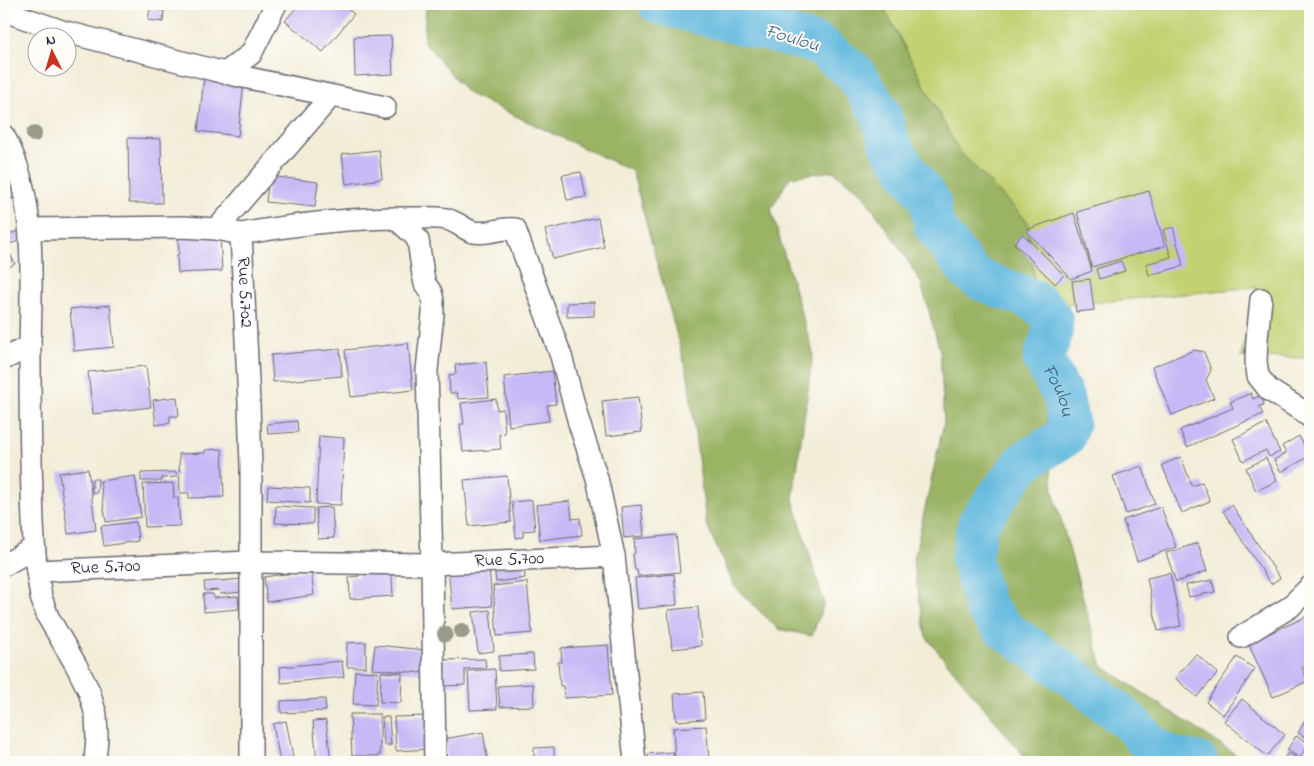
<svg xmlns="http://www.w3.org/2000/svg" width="1314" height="766" font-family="'Indie Flower',sans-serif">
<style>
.green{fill:#c3d173;stroke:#727a57}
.forest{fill:#9ab365;stroke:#5e6a50}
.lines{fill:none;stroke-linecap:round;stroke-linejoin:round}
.river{stroke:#61b8de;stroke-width:41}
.building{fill:#c7b9f5}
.minor-casing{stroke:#6b6972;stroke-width:24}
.minor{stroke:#fff;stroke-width:21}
.tree{fill:#9a9a8b}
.labels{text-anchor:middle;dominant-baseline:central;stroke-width:4;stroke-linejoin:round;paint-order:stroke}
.street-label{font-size:18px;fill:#22223b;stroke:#fdfcf7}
.water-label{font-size:19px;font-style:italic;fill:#3b5e7c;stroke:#fdfcf7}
</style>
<rect width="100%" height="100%" fill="#fdfcf7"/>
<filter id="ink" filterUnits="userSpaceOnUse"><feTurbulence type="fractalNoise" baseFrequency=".02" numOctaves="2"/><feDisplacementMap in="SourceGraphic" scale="10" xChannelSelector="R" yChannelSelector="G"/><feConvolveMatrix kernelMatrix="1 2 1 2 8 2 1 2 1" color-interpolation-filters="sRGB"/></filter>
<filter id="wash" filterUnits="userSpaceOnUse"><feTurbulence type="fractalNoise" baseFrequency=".0096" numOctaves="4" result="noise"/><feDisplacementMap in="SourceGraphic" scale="20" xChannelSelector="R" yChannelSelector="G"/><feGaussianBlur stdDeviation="1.12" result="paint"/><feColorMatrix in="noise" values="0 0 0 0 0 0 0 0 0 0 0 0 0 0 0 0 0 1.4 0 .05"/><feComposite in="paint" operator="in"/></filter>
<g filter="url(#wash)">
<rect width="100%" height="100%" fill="#f3edd8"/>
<!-- green -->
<path class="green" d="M882 4H1310V358L1241 357 1256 287 1037 308 1028 222 958 150Z"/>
<!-- forest -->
<path class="forest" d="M426 4H882L958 150 1028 222 1037 308 1053 491 1102 666 1247 762H1029L926 637 913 563 944 422 940 351 921 283 902 251 861 192 833 171 790 177 771 209 813 353 793 499 824 603 812 636 778 629 734 586 706 523 688 376 632 171 467 93 424 42Z"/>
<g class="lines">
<!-- river -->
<path class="river" id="s1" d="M659 4 818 44 854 72 880 112 890 145 909 173 930 201 934 226 969 272 981 280 1033 300 1046 310 1053 321 1052 334 1043 359 1063 396 1069 423 1065 437 1025 461 1015 473 978 523 971 558 985 607 1004 629 1072 676 1131 723 1150 744 1173 758 1198 762"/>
</g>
<g id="blocks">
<!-- building -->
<g class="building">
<path d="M299 4H341L354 14 323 52 285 21Z"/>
<path d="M150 9 164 11 163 22 148 20Z"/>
<path d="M391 36 393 74 355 76 354 37Z"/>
<path d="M204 78 244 82 238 136 198 131Z"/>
<path d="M128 138 161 139 162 203H129Z"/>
<path d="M379 150 382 179 346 184 342 154Z"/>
<path d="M581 172 586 197 567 200 562 175Z"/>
<path d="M269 176 318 182 315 207 266 202Z"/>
<path d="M4 182H6L7 186 12 185 14 198 9 199 10 206H4Z"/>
<path d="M1149 191 1165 246 1092 267 1077 212Z"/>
<path d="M1074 213 1092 271 1071 279 1026 230Z"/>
<path d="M598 218 604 247 553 259 545 230Z"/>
<path d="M1173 227 1183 266 1149 275 1146 264 1171 257 1163 230Z"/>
<path d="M18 231 21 240 7 245 4 236Z"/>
<path d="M1023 234 1064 275 1055 284 1014 243Z"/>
<path d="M220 236 222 271 178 273 177 255 179 254 178 238Z"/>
<path d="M8 250 15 264 4 269V252Z"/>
<path d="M1121 261 1125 271 1099 279 1096 269Z"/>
<path d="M1090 279 1094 310 1076 312 1072 281Z"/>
<path d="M594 302V316L567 317V303Z"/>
<path d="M110 305 114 347 74 351 70 309Z"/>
<path d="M408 343 413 390 351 397 345 350Z"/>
<path d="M340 349 342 376 273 382 271 355Z"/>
<path d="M1194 350 1204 352 1211 370 1206 380 1214 398 1172 415 1152 367Z"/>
<path d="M486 362 489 397 458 399 457 393H450L449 375 456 374 455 365Z"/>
<path d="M146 366 151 407 93 414 88 372Z"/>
<path d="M552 371 556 404 547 405 549 421 509 426 504 377Z"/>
<path d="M1251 393 1253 399 1261 395 1264 405 1259 406 1263 414 1187 447 1180 430 1233 408 1230 402Z"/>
<path d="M177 397 179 416H170V423L156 425 153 400Z"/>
<path d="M638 397 642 432 606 436 602 401Z"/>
<path d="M496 399 497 410 503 409 505 433 499 434 501 449 463 452 460 424H464L461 403Z"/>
<path d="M297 421 298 432 268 434 267 424Z"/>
<path d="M1266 423 1280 452 1269 457 1266 450 1243 461 1233 439Z"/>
<path d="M319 436 344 438 341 505 316 504Z"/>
<path d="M1299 436 1310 456 1281 472 1274 460 1286 453 1282 446Z"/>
<path d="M222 449 224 497 189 498V493H180L179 454 205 453V450Z"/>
<path d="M1181 457 1192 486 1202 482 1210 501 1182 513 1162 465Z"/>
<path d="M1266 458 1277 481 1256 491 1246 468Z"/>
<path d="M1142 466 1155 504 1126 514 1113 476Z"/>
<path d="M88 469 96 530 68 534 59 473Z"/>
<path d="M176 472 177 477 162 478V481H141V473Z"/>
<path d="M135 476 141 517 106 522 100 481Z"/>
<path d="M507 476 511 522 469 526 464 480Z"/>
<path d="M92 479H98L97 493H92Z"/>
<path d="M173 483 174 498H178L180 526 145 527 143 484Z"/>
<path d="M268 486 310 488V503L267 500Z"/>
<path d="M532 500 535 530 523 531V537L516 538 512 502Z"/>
<path d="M570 501 572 519 580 518 582 535 540 540 536 505Z"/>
<path d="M641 505 644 536 624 538 621 507Z"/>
<path d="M1232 505 1280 578 1271 584 1223 511Z"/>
<path d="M276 506 313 508V524L275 523Z"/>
<path d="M332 507 334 538 318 539 316 508Z"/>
<path d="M1161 507 1176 547 1137 561 1123 520Z"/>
<path d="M136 522 138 541 104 546 101 526Z"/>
<path d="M676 535 680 572 638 576 637 570H635L633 554 635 553 634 539Z"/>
<path d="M1198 543 1207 571 1176 582 1166 553Z"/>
<path d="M391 561 393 596 350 599 349 577 359 576 358 563Z"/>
<path d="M523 562 525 578 496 582 494 566Z"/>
<path d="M489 564 492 606 452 609 448 567Z"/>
<path d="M311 570 314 595 267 602 264 577Z"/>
<path d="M1170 573 1181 626 1158 631 1147 578Z"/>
<path d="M674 574 677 605 638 609 635 578Z"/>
<path d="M244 579 245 592 220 594 219 590 205 591 204 582Z"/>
<path d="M1212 580 1215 592 1189 597 1186 585Z"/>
<path d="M527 582 532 633 497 636 493 586Z"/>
<path d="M203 594H213L214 598 238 596 239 609 204 612Z"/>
<path d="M698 607 701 646 672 649 668 610Z"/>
<path d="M490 610 494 651 478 653 473 612Z"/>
<path d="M1310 615V664L1302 668 1308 681 1273 697 1248 643Z"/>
<path d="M366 642V667H347V643Z"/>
<path d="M375 645 426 650 424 673 372 669Z"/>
<path d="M608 645 612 695 564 698 563 686H560L558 662H562L561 648Z"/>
<path d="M533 654 534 669 499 671V656Z"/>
<path d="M1196 654 1218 673 1197 697 1175 678Z"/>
<path d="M1237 657 1255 669 1223 715 1206 702Z"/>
<path d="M485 659 486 668 465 669V685L444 686 443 660Z"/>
<path d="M342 661 344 677 281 683 280 667Z"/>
<path d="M495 669 497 709 470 710 468 671Z"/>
<path d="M355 671 378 672 376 705 353 704Z"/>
<path d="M381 672 402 673 401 703 380 702Z"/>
<path d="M533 684 534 706 500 707 498 686Z"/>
<path d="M703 692 705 719 676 721 674 694Z"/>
<path d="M325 699 326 711 281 713V701Z"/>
<path d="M1242 699 1285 735 1267 756 1224 721Z"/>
<path d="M350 714H380V756H352Z"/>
<path d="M429 716 431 749 396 751 394 717Z"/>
<path d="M382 717H389L391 745H384Z"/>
<path d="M1306 719 1310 722V740L1298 733Z"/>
<path d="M326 720 331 762H317L313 721Z"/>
<path d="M286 721 294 762H280L273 724Z"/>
<path d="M706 726 709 757 675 759 673 728Z"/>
<path d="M483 732 488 762H448L444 739Z"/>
<path d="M1296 736 1309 743 1300 758 1287 750Z"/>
<path d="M554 747V762H534V748Z"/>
<path d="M673 752 674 762H649L648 754Z"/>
<path d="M1288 753 1304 762H1282Z"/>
<path d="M711 758V762H687V761Z"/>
</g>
</g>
</g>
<g filter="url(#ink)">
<use href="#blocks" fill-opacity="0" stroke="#6b6972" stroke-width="1"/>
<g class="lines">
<defs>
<g id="minor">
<path d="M4 11 62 31 225 73 385 107"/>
<path d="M225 73 251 54 276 4"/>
<path id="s2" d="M4 136C38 197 31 280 30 348 30 396 30 444 32 492 33 519 33 545 37 571L250 562 432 564 614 556"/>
<path d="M395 218 413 234 418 240 423 275 425 284 431 292 433 301V314L427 370 432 564 435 762"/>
<path id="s3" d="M30 229 183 227 217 229 241 234 249 403 251 467V762"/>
<path d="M217 229 331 96"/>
<path d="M241 234C297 224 354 217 411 218 422 218 435 217 446 219 456 221 464 229 473 232 487 235 501 227 515 229L561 356 579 423 597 478 614 556 635 762"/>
<path d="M1261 299 1257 339 1256 361 1258 376 1269 390 1301 410 1310 417"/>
<path d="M4 359 30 346"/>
<path d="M4 565 34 548"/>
<path d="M37 571 41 597 48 617 76 665 89 691 96 715 97 737 95 762"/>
<path d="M1241 637 1290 607 1310 587"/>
</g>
</defs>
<!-- minor casing -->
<use href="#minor" class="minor-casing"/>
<!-- minor -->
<use href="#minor" class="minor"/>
</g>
<!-- trees -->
<g class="tree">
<circle cx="34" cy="134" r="8"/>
<circle cx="462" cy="631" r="8"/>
<circle cx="445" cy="634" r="8"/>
</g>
</g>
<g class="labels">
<!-- street labels -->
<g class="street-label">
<text stroke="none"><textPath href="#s3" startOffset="270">Rue 5.702</textPath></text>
<text stroke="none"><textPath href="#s2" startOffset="912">Rue 5.700</textPath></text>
<text stroke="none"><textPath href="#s2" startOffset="508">Rue 5.700</textPath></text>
</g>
<!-- water labels -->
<g class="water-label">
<text transform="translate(792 39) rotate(17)">Foulou</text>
<text stroke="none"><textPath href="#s1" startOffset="618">Foulou</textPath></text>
</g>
</g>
<!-- margin -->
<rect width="1314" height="766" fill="none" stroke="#fdfcf7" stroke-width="20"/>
<!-- north arrow -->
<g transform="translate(52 52) rotate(355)"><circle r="24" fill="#fdfcf7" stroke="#a5a5ac"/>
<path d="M0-4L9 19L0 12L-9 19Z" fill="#c8321e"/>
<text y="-8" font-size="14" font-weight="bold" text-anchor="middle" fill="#22223b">N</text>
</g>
</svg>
